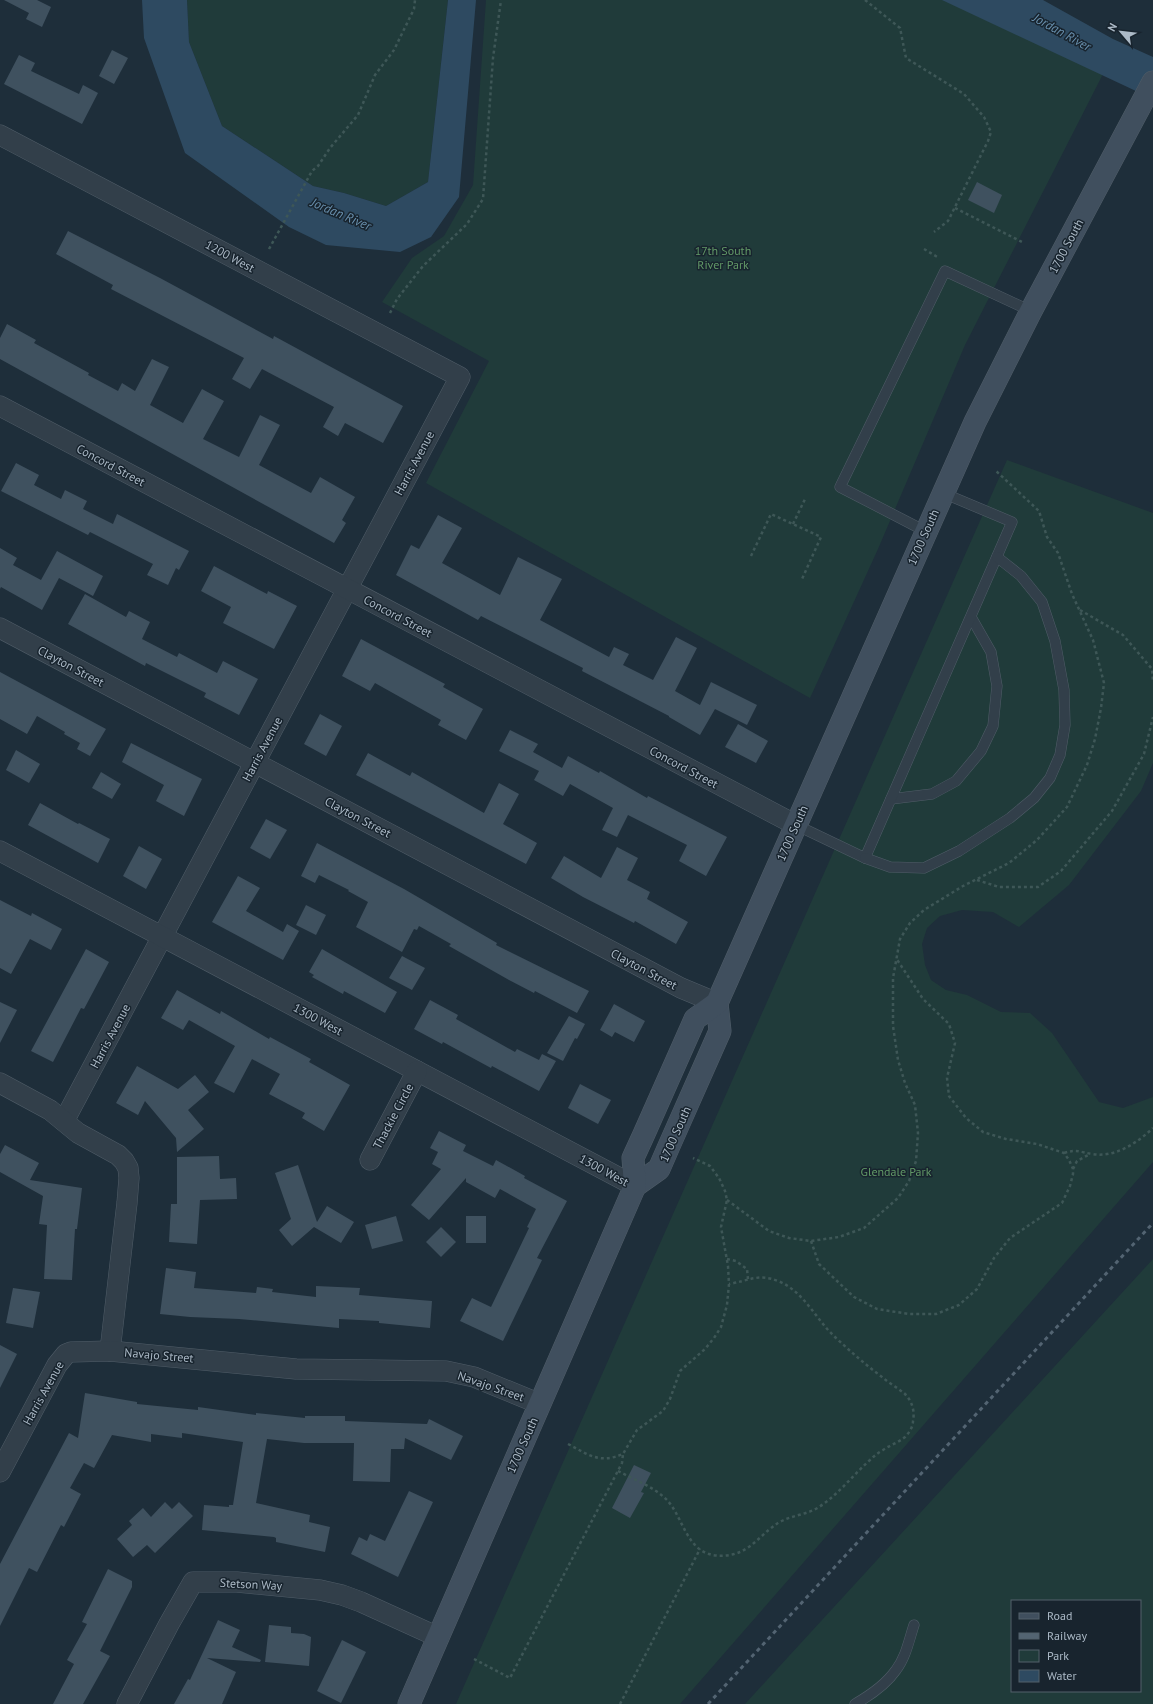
<svg xmlns="http://www.w3.org/2000/svg" width="1153" height="1704" font-family="'PT Sans',sans-serif">
<style>
.green{fill:#203b3a;fill-rule:evenodd}
.water{fill:#2e4a61}
.building{fill:#3f515f}
.lines{fill:none;stroke-linecap:round;stroke-linejoin:round}
.lane-casing{stroke:#505d68;stroke-width:11}
.street-casing{stroke:#505d68;stroke-width:21}
.secondary-casing{stroke:#505d68;stroke-width:23}
.path{stroke:#3e5757;stroke-width:2.5;stroke-dasharray:3 3;stroke-linecap:butt}
.lane{stroke:#323f4a;stroke-width:10}
.street{stroke:#323f4a;stroke-width:20}
.secondary{stroke:#404f5e;stroke-width:22}
.rail{stroke:#536472;stroke-width:3;stroke-dasharray:4 4;stroke-linecap:butt}
.labels{text-anchor:middle;dominant-baseline:central;stroke-width:3;stroke-linejoin:round;paint-order:stroke}
.street-label{font-size:12px;fill:#acbac7;stroke:#18242e}
.park-label{font-size:12px;fill:#629967;stroke:#18242e}
.water-label{font-size:13px;font-style:italic;fill:#6990ae;stroke:#18242e}
</style>
<rect width="100%" height="100%" fill="#1e2e3a"/>
<!-- green -->
<g class="green">
<path d="M187 0H448L428 182 386 206 344 193 313 186 222 126 189 42Z"/>
<path d="M486 0H964L1103 74 965 345 878 549 810 698 426 483 489 361 382 302 412 258 444 236 473 185Z"/>
<path d="M1007 460 1153 513V763L1141 791 1069 885 1019 927 993 912 962 910 940 916 927 928 922 944 925 965 931 980 946 990 967 995 1001 1012 1030 1013 1052 1033 1099 1102 1123 1108 1153 1097V1162L680 1704H456Z"/>
<path d="M1153 1259V1704H745ZM1012 1601H1140V1691H1012Z"/>
</g>
<!-- water -->
<g class="water">
<path d="M142 0H187L189 42 222 126 313 186 344 193 386 206 428 182 448 0H476L459 197 431 237 400 252 326 245 289 227 185 153 144 38Z"/>
<path d="M942 0H1043L1113 39 1153 57V99Z"/>
</g>
<!-- building -->
<g class="building">
<path d="M4 0H37L51 7 42 27 26 19 29 13Z"/>
<path d="M112 50 128 58 114 84 99 76Z"/>
<path d="M19 55 35 63 31 71 79 94 83 85 98 93 82 124 4 84Z"/>
<path d="M977 182 1002 195 994 213 968 200Z"/>
<path d="M68 231 160 278 273 339 274 336 403 406 383 443 345 423 338 436 323 427 334 407 262 369 250 389 232 379 244 358 111 289 113 285 56 254Z"/>
<path d="M7 324 36 340 34 343 89 373 88 375 118 391 122 383 135 391 152 359 169 367 150 405 183 423 202 389 224 401 203 439 239 457 260 415 280 425 259 465 311 493 320 477 355 497 342 520 346 523 334 543 0 359V338Z"/>
<path d="M16 463 39 475 34 485 61 499 65 490 87 501 83 509 113 524 117 514 189 551 179 570 176 568 168 585 147 575 153 564 90 532 88 535 1 491Z"/>
<path d="M438 515 462 528 442 563 500 595 518 557 562 579 540 620 609 657 614 647 629 654 623 665 653 680 676 637 697 648 675 691 700 705 711 682 757 705 747 725 715 709 700 735 669 717V716L582 671 583 668 481 616 478 620 396 575 411 545 419 549Z"/>
<path d="M0 548 17 558 13 565 41 580 57 551 103 576 93 596 59 578 42 610 1 587 0 589Z"/>
<path d="M214 566 267 594 268 591 297 606 274 649 223 623 231 607 201 591Z"/>
<path d="M85 594 126 617 129 611 150 622 142 639 177 657 179 653 217 673 223 661 258 679 239 715 204 697 206 693 146 663 145 666 68 624Z"/>
<path d="M361 639 445 684 443 687 483 709 466 740 438 725 441 720 375 683 370 691 342 676Z"/>
<path d="M0 672 106 729 90 756 77 749 80 743 64 734 65 732 37 716 27 734 0 719Z"/>
<path d="M320 714 342 726 326 756 304 744Z"/>
<path d="M738 724 768 741 756 763 725 747Z"/>
<path d="M510 730 538 744 533 752 562 768 568 756 599 773 600 771 647 798 648 796 727 837 706 876 679 861 687 845 628 815 617 837 602 830 613 808 570 784 563 796 534 780 539 771 499 751Z"/>
<path d="M131 743 202 779 184 816 156 801 164 785 122 762Z"/>
<path d="M16 750 40 764 29 783 6 770Z"/>
<path d="M368 753 410 776 412 772 484 813 499 783 519 794 503 824 537 843 526 864 356 775Z"/>
<path d="M101 772 121 784 112 799 92 788Z"/>
<path d="M40 803 78 824 79 823 110 839 98 863 28 825Z"/>
<path d="M266 819 287 830 270 859 250 848Z"/>
<path d="M317 843 404 889 497 943 496 945 589 991 577 1013 535 991 534 993 509 980 449 946 451 944 419 926 417 930 414 929 402 952 356 927 368 902 348 891 349 890 319 875 315 883 301 876Z"/>
<path d="M139 846 162 859 146 889 123 876Z"/>
<path d="M617 847 638 858 627 880 650 892 647 899 688 922 676 944 635 921 634 923 583 897 551 878 564 856 601 878Z"/>
<path d="M238 876 260 888 246 911 283 932 287 924 299 931 283 960 212 922Z"/>
<path d="M0 900 31 916 32 913 62 929 51 950 30 939 11 974 0 968Z"/>
<path d="M306 905 326 915 316 935 296 925Z"/>
<path d="M86 949 109 962 84 1009 81 1008 53 1062 31 1051Z"/>
<path d="M322 949 397 992 385 1013 344 991 343 994 312 977 314 975 309 972Z"/>
<path d="M402 956 425 968 412 990 389 978Z"/>
<path d="M177 990 220 1014 221 1011 269 1039 270 1037 311 1059 309 1062 350 1085 324 1131 302 1118 305 1113 269 1094 280 1074 252 1059 234 1093 214 1083 235 1046 189 1020 183 1030 161 1018Z"/>
<path d="M430 1000 458 1015 456 1019 515 1052 517 1049 539 1060 542 1054 556 1061 539 1091 492 1066 491 1068 443 1042 442 1044 414 1029Z"/>
<path d="M0 1002 17 1010 0 1043Z"/>
<path d="M614 1004 645 1021 634 1042 615 1032 612 1037 600 1030Z"/>
<path d="M569 1016 585 1024 577 1039 575 1038 563 1061 547 1053Z"/>
<path d="M137 1066 178 1089 195 1075 209 1092 188 1110 204 1129 177 1152 176 1138 145 1101 138 1115 116 1103Z"/>
<path d="M580 1084 611 1100 598 1124 568 1108Z"/>
<path d="M439 1131 466 1145 463 1151 493 1166 496 1160 525 1176 524 1178 567 1201 537 1258 542 1260 503 1341 460 1321 472 1298 491 1307 529 1228 527 1227 536 1209 500 1189 495 1198 466 1182V1178L429 1220 411 1205 441 1169 432 1164 438 1152 430 1148Z"/>
<path d="M5 1145 39 1163 30 1180 82 1188 77 1229H75L72 1280 44 1279 47 1225 39 1224 43 1196 0 1172V1154Z"/>
<path d="M219 1156 220 1179 236 1178 237 1199 200 1200 197 1244 169 1242 171 1204H177V1157Z"/>
<path d="M298 1165 317 1222 327 1206 354 1222 341 1243 314 1227 292 1246 279 1230 291 1219 275 1173Z"/>
<path d="M396 1216 403 1241 372 1249 365 1225Z"/>
<rect x="466" y="1216" width="20" height="27"/>
<path d="M441 1227 456 1242 441 1257 426 1242Z"/>
<path d="M166 1268 196 1272 194 1288 256 1293 257 1287 273 1289 272 1292 316 1297V1286L360 1288 359 1295 432 1301 430 1328 379 1323V1321L339 1319V1328L239 1319 190 1317 160 1314Z"/>
<path d="M13 1288 40 1292 33 1328 6 1323Z"/>
<path d="M0 1345 17 1354 0 1388Z"/>
<path d="M85 1393 137 1402V1404L198 1410V1407L256 1415V1413L305 1418V1416H345V1421L427 1424 429 1419 463 1436 451 1460 405 1438 404 1449H391L390 1482 353 1481 354 1443H304L267 1439 256 1503 310 1515 309 1522 330 1527 325 1552 276 1542V1538L274 1537 202 1530 204 1505 229 1507V1505H233L243 1442 182 1433V1438L151 1434V1442L112 1435 94 1468 84 1463 70 1488 81 1494 64 1527 61 1525 37 1572 29 1568 0 1626V1564L69 1433 78 1438Z"/>
<path d="M634 1465 651 1473 641 1492 644 1493 630 1518 612 1508Z"/>
<path d="M409 1491 433 1502 398 1577 351 1554 359 1537 367 1541 370 1534 385 1541Z"/>
<path d="M165 1502 172 1509 179 1502 193 1516 155 1553 147 1545 133 1557 117 1539 132 1525 129 1521 143 1508 151 1517Z"/>
<path d="M108 1569 132 1581V1587L100 1651 110 1656 83 1704H53L74 1664 67 1660 87 1624 82 1622Z"/>
<path d="M218 1620 240 1630 232 1647 261 1660 260 1662 207 1658 236 1672 222 1704H174L188 1679 190 1680Z"/>
<path d="M269 1625 291 1627V1633L304 1634 311 1637 309 1666 265 1662Z"/>
<path d="M342 1640 366 1652 341 1703 317 1691Z"/>
</g>
<g class="lines">
<defs>
<g id="lane">
<path d="M925 531 840 487 945 271 1031 311"/>
<path d="M891 799 932 794 956 781 981 751 993 726 997 686 991 652 971 617"/>
<path d="M796 825 865 858 1012 522 943 493"/>
<path d="M865 858 890 867 924 868 959 851 1010 818 1034 798 1050 778 1060 755 1065 725 1064 690 1055 641 1042 602 1021 576 997 557"/>
<path d="M855 1704C869 1696 887 1683 896 1670 906 1657 909 1640 914 1625"/>
</g>
<g id="street">
<path d="M0 135 460 377 64 1121"/>
<path d="M0 406 796 825"/>
<path d="M0 628 681 988 717 1003"/>
<path d="M0 851 635 1186"/>
<path d="M0 1083 50 1110 78 1133 118 1155 124 1161 128 1168 129 1178 127 1203 110 1351"/>
<path d="M370 1160 417 1071"/>
<path d="M0 1472 57 1365 66 1354 71 1352 110 1351 296 1369 446 1371 474 1377 540 1404"/>
<path d="M127 1704 169 1624 193 1582H237L320 1590 342 1595 361 1602 438 1637"/>
</g>
<g id="secondary">
<path d="M635 1186 659 1169 669 1146 720 1031 717 1003"/>
<path d="M409 1704 635 1186 633 1158 644 1134 695 1019 717 1003 975 422 1031 311 1153 82"/>
</g>
</defs>
<!-- lane casing -->
<use href="#lane" class="lane-casing"/>
<!-- street casing -->
<use href="#street" class="street-casing"/>
<!-- secondary casing -->
<use href="#secondary" class="secondary-casing"/>
<!-- path -->
<g class="path">
<path d="M865 0 900 28 906 58 964 94 984 117 991 132 988 141 948 221 934 232"/>
<path d="M955 208 1022 242"/>
<path d="M269 249 312 171 318 166 330 148 358 115 375 75 394 50 414 9 415 0"/>
<path d="M924 249 939 258"/>
<path d="M390 313 397 299 423 266 467 224 483 199 493 58 501 0"/>
<path d="M793 524 806 497"/>
<path d="M751 556 771 514 821 537 802 579"/>
<path d="M1080 610 1123 635 1152 669 1153 682"/>
<path d="M977 880 999 887H1038L1061 871 1112 811 1144 754 1153 717"/>
<path d="M1064 1153C1076 1149 1080 1152 1092 1154 1115 1158 1137 1143 1153 1128"/>
<path d="M1073 1169 1077 1161 1090 1154"/>
<path d="M727 1200 769 1231 789 1238 811 1241 839 1237 864 1228 898 1198 909 1181 916 1161 918 1133 915 1105 905 1083 898 1060 893 1026V978L900 939 910 923 924 910 963 886 1009 863 1037 840 1067 807 1087 765 1095 739 1101 708 1104 683 1093 640 1072 594 1058 553 1047 537 1039 511 995 470"/>
<path d="M811 1241 819 1264 854 1297 877 1309 909 1314H936L959 1305 977 1289 994 1258 1010 1238 1062 1203 1070 1186 1073 1174V1169L1069 1160 1064 1153 1037 1144 1006 1139 983 1132 966 1118 949 1096 947 1078 955 1043 949 1024 923 999 896 958"/>
<path d="M727 1259 736 1261 747 1269 748 1279"/>
<path d="M568 1444C589 1455 599 1464 623 1454L637 1430 663 1411 670 1399 680 1371 705 1349 714 1338 721 1327 727 1305 729 1284 728 1266 721 1227 727 1200 725 1191 719 1178 710 1166 693 1158"/>
<path d="M618 1471C635 1480 654 1487 667 1500 682 1516 686 1547 709 1554 718 1557 731 1556 740 1552 754 1546 765 1531 778 1523 791 1515 807 1515 819 1507 839 1494 853 1475 870 1460 874 1456 878 1453 883 1450 890 1445 898 1443 905 1437 909 1433 913 1427 913 1421 915 1411 912 1401 905 1394 898 1388 889 1383 882 1377 866 1365 851 1352 836 1338 816 1320 804 1291 778 1281 758 1273 748 1281 729 1284"/>
<path d="M474 1659 510 1678 622 1463 623 1454"/>
<path d="M620 1704 700 1549"/>
</g>
<!-- lane -->
<use href="#lane" class="lane"/>
<!-- street -->
<use href="#street" class="street"/>
<!-- secondary -->
<use href="#secondary" class="secondary"/>
<!-- rail -->
<path class="rail" d="M708 1704 1153 1223"/>
</g>
<g class="labels">
<!-- street labels -->
<g class="street-label">
<text transform="translate(1066 246) rotate(-62)">1700 South</text>
<text transform="translate(230 256) rotate(28)">1200 West</text>
<text transform="translate(414 463) rotate(-62)">Harris Avenue</text>
<text transform="translate(111 465) rotate(28)">Concord Street</text>
<text transform="translate(923 537) rotate(-66)">1700 South</text>
<text transform="translate(398 616) rotate(28)">Concord Street</text>
<text transform="translate(71 666) rotate(28)">Clayton Street</text>
<text transform="translate(262 749) rotate(-62)">Harris Avenue</text>
<text transform="translate(684 767) rotate(28)">Concord Street</text>
<text transform="translate(358 817) rotate(28)">Clayton Street</text>
<text transform="translate(792 833) rotate(-66)">1700 South</text>
<text transform="translate(644 969) rotate(28)">Clayton Street</text>
<text transform="translate(318 1019) rotate(28)">1300 West</text>
<text transform="translate(110 1036) rotate(-62)">Harris Avenue</text>
<text transform="translate(393 1116) rotate(-62)">Thackie Circle</text>
<text transform="translate(675 1134) rotate(-66)">1700 South</text>
<text transform="translate(604 1170) rotate(28)">1300 West</text>
<text transform="translate(159 1355) rotate(5)">Navajo Street</text>
<text transform="translate(491 1386) rotate(19)">Navajo Street</text>
<text transform="translate(43 1393) rotate(-61)">Harris Avenue</text>
<text transform="translate(522 1445) rotate(-66)">1700 South</text>
<text transform="translate(251 1584) rotate(3)">Stetson Way</text>
</g>
<!-- park labels -->
<g class="park-label">
<text x="723" y="250">17th South<tspan x="723" dy="14">River Park</tspan></text>
<text x="896" y="1171">Glendale Park</text>
</g>
<!-- water labels -->
<g class="water-label">
<text transform="translate(1062 32) rotate(29)">Jordan River</text>
<text transform="translate(341 214) rotate(23)">Jordan River</text>
</g>
</g>
<!-- legend -->
<rect x="1011" y="1600" width="130" height="92" fill="#18242e" stroke="#53606b"/>
<rect x="1019" y="1613" width="20" height="6" fill="#404f5e" stroke="#53606b"/>
<text x="1047" y="1620" font-size="12" fill="#acbac7">Road</text>
<rect x="1019" y="1633" width="20" height="6" fill="#536472" stroke="#53606b"/>
<text x="1047" y="1640" font-size="12" fill="#acbac7">Railway</text>
<rect x="1019" y="1650" width="20" height="12" fill="#203b3a" stroke="#53606b"/>
<text x="1047" y="1660" font-size="12" fill="#acbac7">Park</text>
<rect x="1019" y="1670" width="20" height="12" fill="#2e4a61" stroke="#53606b"/>
<text x="1047" y="1680" font-size="12" fill="#acbac7">Water</text>
<!-- north arrow -->
<g transform="translate(1121 32) rotate(298)" stroke="#18242e" stroke-width="3" paint-order="stroke">
<path d="M0-3L7 15L0 10L-7 15Z" fill="#acbac7"/>
<text y="-6" font-size="11" font-weight="bold" text-anchor="middle" fill="#acbac7">N</text>
</g>
</svg>
